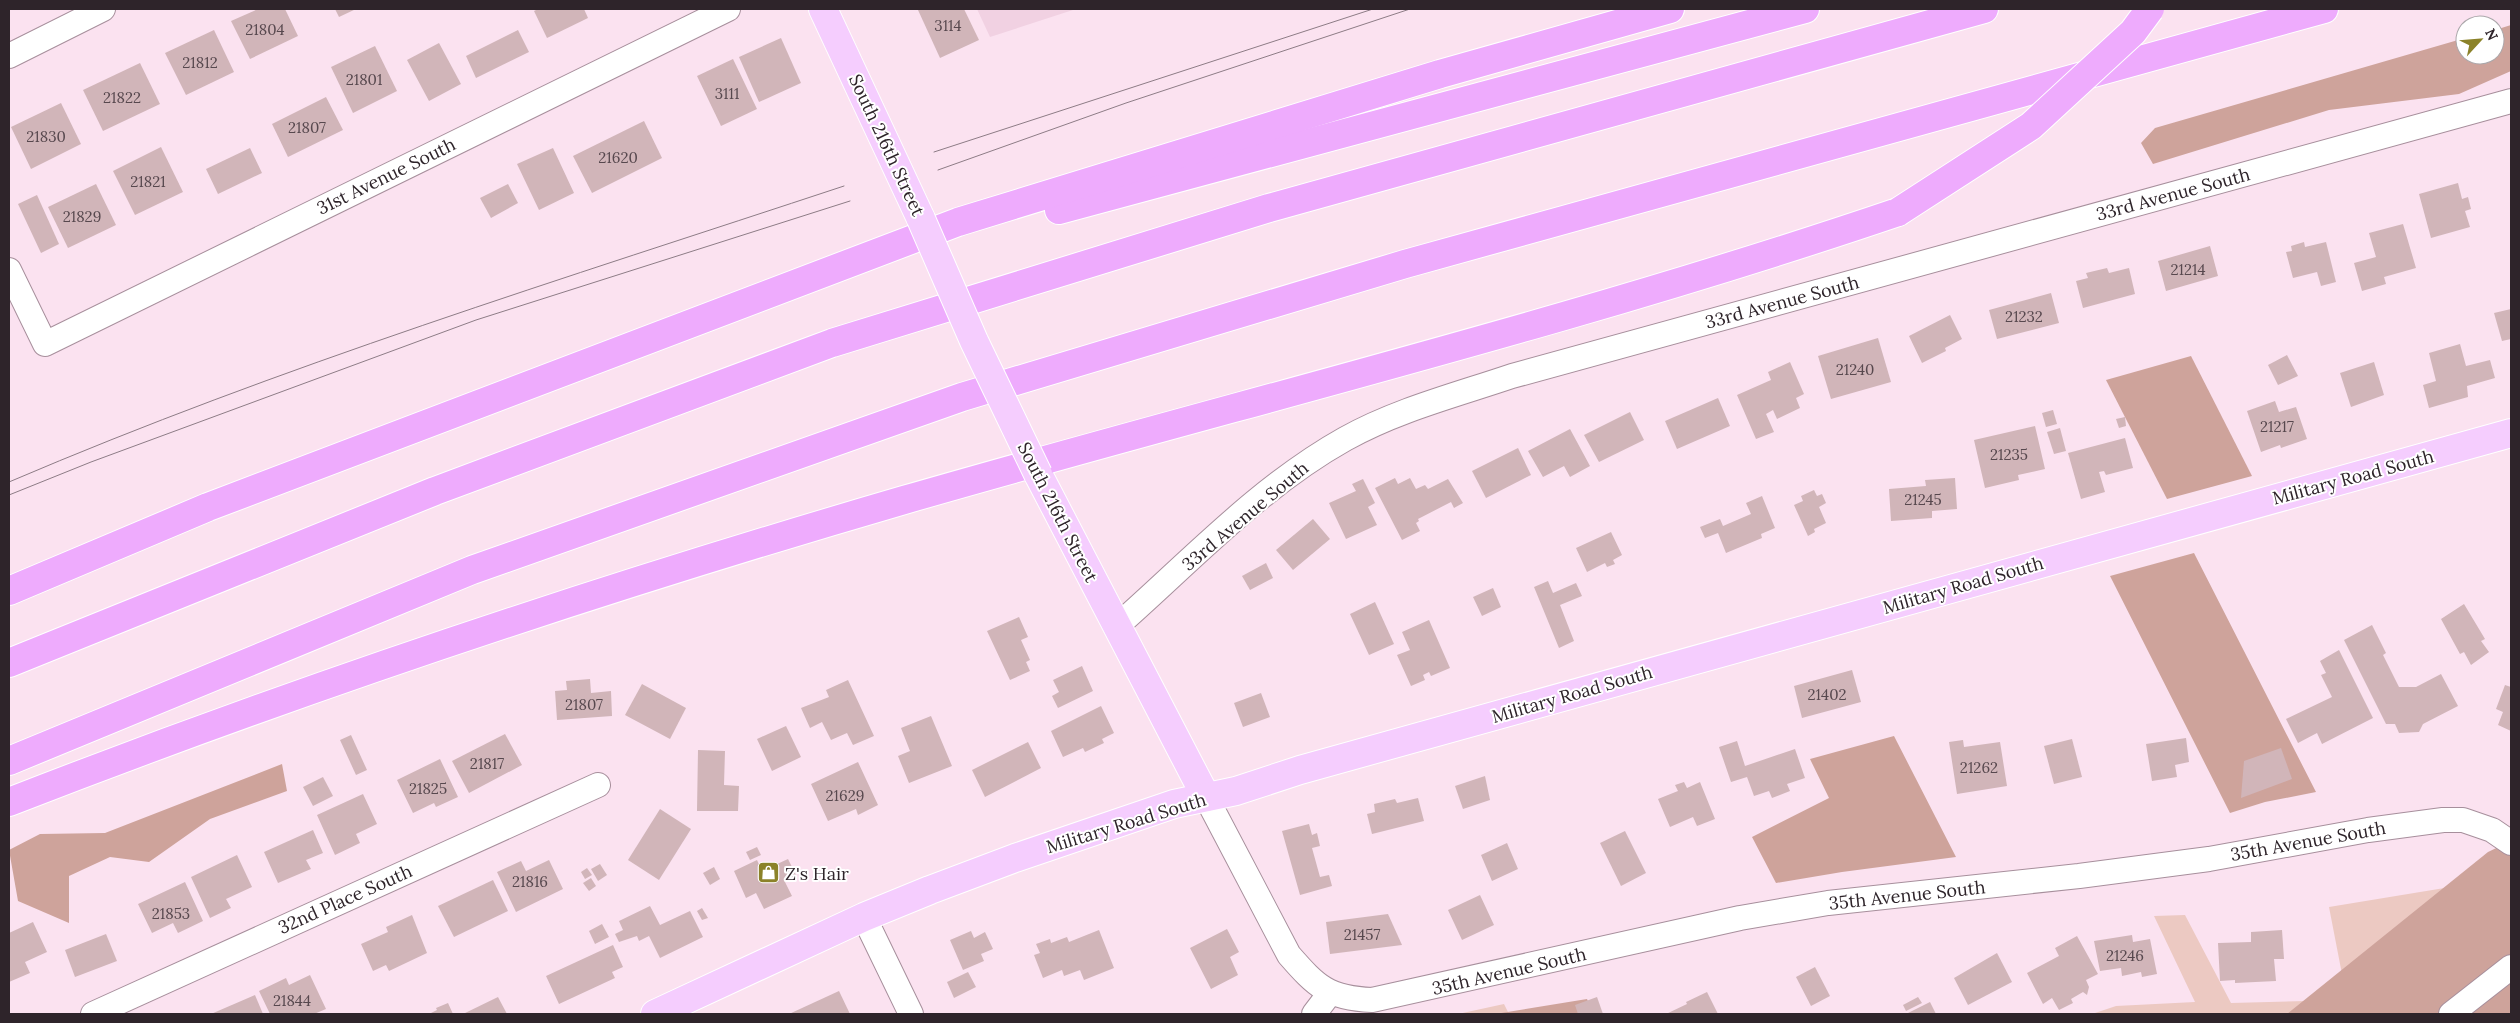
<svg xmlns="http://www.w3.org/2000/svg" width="2520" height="1023" font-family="Lora,serif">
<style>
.built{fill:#f1d1e2}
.green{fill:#ecc9c2}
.forest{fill:#cea39b}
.building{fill:#d1b5b9}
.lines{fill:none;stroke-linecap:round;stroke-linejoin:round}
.minor-casing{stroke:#a78f9c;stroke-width:26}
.major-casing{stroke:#fff;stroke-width:30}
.highway-casing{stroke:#fff;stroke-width:30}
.minor{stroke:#fff;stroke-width:24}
.major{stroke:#f5cdfe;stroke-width:28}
.highway{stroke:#eeabfd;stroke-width:28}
.tram{stroke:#8d7c86;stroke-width:1}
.major-bridge-casing{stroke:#fff;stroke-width:30;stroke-linecap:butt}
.highway-bridge-casing{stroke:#fff;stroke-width:30;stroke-linecap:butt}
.major-bridge{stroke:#f5cdfe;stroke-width:28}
.highway-bridge{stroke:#eeabfd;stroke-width:28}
.labels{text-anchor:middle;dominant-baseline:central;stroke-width:4;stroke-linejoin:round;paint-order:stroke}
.number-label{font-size:15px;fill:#57484e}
.street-label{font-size:18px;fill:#2e242a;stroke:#fff}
.poi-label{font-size:18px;fill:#2e242a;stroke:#fff;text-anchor:start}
</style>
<rect width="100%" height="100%" fill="#fbe2f0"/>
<!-- built -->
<path class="built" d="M977 9H1076L990 37Z"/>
<!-- green -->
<g class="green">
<path d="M2487 881 2402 1014H2092L2116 1006 2195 1002 2154 916 2185 915 2231 1003 2347 1000 2329 907Z"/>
<path d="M1504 1004 1509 1014H1458Z"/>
</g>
<!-- forest -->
<g class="forest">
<path d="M2511 25V71L2459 94 2329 110 2153 164 2141 143 2155 128 2465 38V55H2495V30Z"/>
<path d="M2191 356 2252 476 2167 499 2106 380Z"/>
<path d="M2194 553 2316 792 2265 802 2230 813 2110 576Z"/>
<path d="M1894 736 1956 857 1842 872 1776 883 1752 837 1829 798 1810 759Z"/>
<path d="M282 764 287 791 210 819 149 862 110 857 69 876V923L18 901 9 850 40 834 105 833Z"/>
<path d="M2511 841V1014H2287L2488 852Z"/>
<path d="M1587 999 1594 1014H1495Z"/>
</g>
<!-- building -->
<g class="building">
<path d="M258 9H285L298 36 250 59 231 21Z"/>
<path d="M335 9H356L339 17Z"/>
<path d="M538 9H584L588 18 547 38 534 11Z"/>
<path d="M922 9H964L979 40 940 58 918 10Z"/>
<path d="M214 30 234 72 186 95 165 53Z"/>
<path d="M518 30 529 52 476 78 466 56Z"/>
<path d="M781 38 801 83 759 102 739 57Z"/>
<path d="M439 43 461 84 429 101 407 60Z"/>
<path d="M375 46 397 91 353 113 331 67Z"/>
<path d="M733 59 757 109 721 126 697 76Z"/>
<path d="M140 63 160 104 103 131 83 90Z"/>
<path d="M326 97 343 130 288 157 272 124Z"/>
<path d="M61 103 81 144 31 169 11 127Z"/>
<path d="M644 121 662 158 592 193 573 156Z"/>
<path d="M161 147 183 192 135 215 113 171Z"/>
<path d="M250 148 262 173 218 194 206 169Z"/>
<path d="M553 148 574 193 539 210 517 164Z"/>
<path d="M2458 183 2462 199 2468 197 2471 209 2465 211 2470 227 2431 238 2419 194Z"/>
<path d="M96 184 116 225 68 248 48 207Z"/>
<path d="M508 184 518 203 491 218 480 198Z"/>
<path d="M37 195 59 244 41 253 18 204Z"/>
<path d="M2403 224 2416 268 2384 277 2386 284 2362 291 2354 263 2376 257 2369 233Z"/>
<path d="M2304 242 2305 247 2326 242 2336 282 2321 286 2317 272 2293 278 2286 252 2292 251 2291 246Z"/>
<path d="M2210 246 2218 276 2166 291 2158 261Z"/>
<path d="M2107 268 2109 273 2129 268 2135 294 2083 308 2076 281 2088 278 2086 273Z"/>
<path d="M2051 293 2059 323 1997 339 1989 310Z"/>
<path d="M2511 309V339L2502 341 2494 313Z"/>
<path d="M1950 315 1962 339 1945 348 1946 351 1922 363 1909 336Z"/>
<path d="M1878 338 1891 382 1831 399 1818 356Z"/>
<path d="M2460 344 2466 366 2490 360 2495 378 2467 386 2468 397 2429 408 2423 385 2436 381 2429 353Z"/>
<path d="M2287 355 2298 376 2278 385 2268 365Z"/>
<path d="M1790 362 1804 394 1796 398 1800 408 1777 419 1773 410 1766 414 1774 432 1756 439 1737 395 1771 380 1768 372Z"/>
<path d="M2374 362 2384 395 2351 407 2340 373Z"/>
<path d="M1718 398 1730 426 1677 449 1665 421Z"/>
<path d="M2275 401 2279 412 2296 407 2307 439 2281 448 2280 445 2261 452 2247 411Z"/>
<path d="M2053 410 2057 424 2046 427 2042 413Z"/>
<path d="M1630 412 1644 440 1599 462 1584 435Z"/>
<path d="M2125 417 2126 426 2119 428 2116 419Z"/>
<path d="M2035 426 2045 469 2018 475 2019 480 1985 488 1974 440Z"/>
<path d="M2060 428 2066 451 2054 454 2047 432Z"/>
<path d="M1570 429 1590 466 1570 477 1564 466 1543 477 1528 451Z"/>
<path d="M2125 438 2133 468 2106 475 2104 471 2099 472 2105 492 2081 499 2068 453Z"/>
<path d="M1518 448 1531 475 1486 498 1472 471Z"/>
<path d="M1395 478 1398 484 1410 478 1416 489 1425 485 1428 489 1448 479 1463 503 1454 508 1451 502 1418 519 1419 521 1416 523 1420 531 1402 540 1375 488Z"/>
<path d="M1955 478 1957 509 1932 511V518L1891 521 1889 489 1926 486 1925 480Z"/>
<path d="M1363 479 1375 503 1368 507 1377 525 1346 539 1329 503 1356 491 1352 484Z"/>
<path d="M1814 490 1817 496 1822 494 1826 503 1819 507 1826 523 1814 529 1815 532 1808 536 1794 505 1803 501 1801 496Z"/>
<path d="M1762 496 1775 528 1761 534 1762 538 1726 553 1718 533 1705 538 1700 527 1720 519 1723 526 1751 514 1746 503Z"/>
<path d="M1313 519 1330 539 1293 570 1276 550Z"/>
<path d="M1611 532 1622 555 1613 560 1615 564 1607 567 1605 563 1587 572 1576 548Z"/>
<path d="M1266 563 1273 578 1250 590 1242 576Z"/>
<path d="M1548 581 1553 593 1576 583 1582 596 1560 605 1574 641 1559 648 1534 587Z"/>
<path d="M1493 588 1501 607 1482 616 1473 597Z"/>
<path d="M1375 602 1394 644 1369 655 1350 614Z"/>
<path d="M2464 604 2485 639 2481 641 2489 652 2471 665 2464 652 2460 654 2441 619Z"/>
<path d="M1019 617 1028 637 1021 640 1030 660 1026 662 1030 671 1010 680 987 631Z"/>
<path d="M1429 620 1450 668 1431 676 1429 672 1423 675 1425 680 1411 686 1397 655 1410 650 1402 632Z"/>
<path d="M2372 625 2386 653 2383 655 2399 687H2416L2441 674 2458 706 2423 724 2419 732 2399 733 2395 724H2386L2344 640Z"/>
<path d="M2339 650 2373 718 2322 744 2317 733 2298 743 2286 719 2332 697 2321 675 2326 673 2320 661Z"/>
<path d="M1082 666 1093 691 1058 708 1052 696 1059 692 1053 680Z"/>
<path d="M1852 670 1861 702 1802 718 1794 686Z"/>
<path d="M590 679 591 693 611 691 612 716 557 720 555 691 567 690 566 681Z"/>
<path d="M848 680 874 736 853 745 847 733 831 740 822 722 810 728 801 708 829 697 826 690Z"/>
<path d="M642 684 686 708 670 739 625 715Z"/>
<path d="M2505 685 2511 687V731L2498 725 2503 712 2496 709Z"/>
<path d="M1261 693 1270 717 1243 727 1234 703Z"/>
<path d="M1101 706 1114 733 1102 739 1104 743 1085 752 1083 748 1063 757 1051 731Z"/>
<path d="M931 716 952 766 909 783 898 756 910 751 901 728Z"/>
<path d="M786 726 801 757 772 771 757 739Z"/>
<path d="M505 734 522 765 469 793 452 761Z"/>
<path d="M351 735 367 770 356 775 340 740Z"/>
<path d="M2186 738 2189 762 2175 765 2177 777 2152 781 2146 744Z"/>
<path d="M2072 739 2082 777 2054 784 2044 746Z"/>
<path d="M1963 740 1964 747 2000 742 2007 786 1957 794 1949 742Z"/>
<path d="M1737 741 1745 766 1795 749 1805 778 1787 784 1790 791 1772 798 1769 791 1754 796 1747 777 1731 782 1719 747Z"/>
<path d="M1028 742 1041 768 985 797 972 770Z"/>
<path d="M2281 748 2292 779 2241 798 2244 761Z"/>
<path d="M698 750 725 751 724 785 739 786 738 811H697Z"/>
<path d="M440 759 458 797 436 807 434 803 413 813 397 780Z"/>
<path d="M858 762 878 805 858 815 856 809 828 821 811 784Z"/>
<path d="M1485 776 1490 800 1463 809 1455 786Z"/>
<path d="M323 777 333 796 313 806 303 787Z"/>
<path d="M1684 782 1687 788 1700 782 1715 819 1697 826 1693 817 1670 827 1658 799 1678 791 1675 785Z"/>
<path d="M363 794 377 824 356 834 360 843 335 855 317 815Z"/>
<path d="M1418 798 1424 821 1372 834 1367 814 1375 812 1374 804 1395 799 1397 803Z"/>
<path d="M660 809 691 829 659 880 628 860Z"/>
<path d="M1309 824 1312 835 1317 833 1320 846 1312 848 1320 877 1329 875 1332 886 1300 895 1282 831Z"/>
<path d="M313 830 323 853 306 860 311 869 278 883 264 852Z"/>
<path d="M1625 831 1646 873 1621 886 1600 843Z"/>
<path d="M1507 843 1518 869 1492 881 1481 855Z"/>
<path d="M757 847 761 855 750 860 746 852Z"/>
<path d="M237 855 252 887 226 899 231 908 210 918 191 877Z"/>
<path d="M788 859 797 877 785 882 792 896 764 909 756 893 746 898 734 871 757 860 762 871Z"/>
<path d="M549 860 563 889 516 912 497 872 521 861 526 871Z"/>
<path d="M600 864 607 875 598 881 591 869Z"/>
<path d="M714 867 720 879 710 885 703 873Z"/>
<path d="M587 868 592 875 585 879 581 872Z"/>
<path d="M591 878 596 886 589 891 583 883Z"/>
<path d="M493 880 508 911 454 937 438 906Z"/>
<path d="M185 882 203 921 178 933 173 923 152 933 138 904Z"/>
<path d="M1480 895 1494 925 1462 940 1448 910Z"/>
<path d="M650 906 660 925 690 911 703 937 660 958 649 936 639 941 637 936 619 942 615 934 623 930 619 921Z"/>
<path d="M702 908 708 918 702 920 697 911Z"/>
<path d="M1388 914 1402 945 1330 954 1326 922Z"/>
<path d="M412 915 427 953 389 971 386 965 373 971 361 944 388 932 386 927Z"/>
<path d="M33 922 47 952 25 962 30 973 9 982V933Z"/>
<path d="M602 924 609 937 595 944 589 931Z"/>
<path d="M1227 929 1239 952 1230 957 1238 975 1211 989 1190 948Z"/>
<path d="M1099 930 1114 968 1084 980 1080 970 1064 976 1062 970 1043 978 1034 955 1040 953 1036 944 1050 939 1051 943 1067 937 1069 942Z"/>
<path d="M2282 930 2284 959H2274L2276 981 2235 983V980L2220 981 2218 943 2251 942V932Z"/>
<path d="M971 931 974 938 985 932 993 949 981 954 984 961 963 970 950 940Z"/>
<path d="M106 934 117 961 75 977 65 950Z"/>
<path d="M2132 935 2133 942 2150 939 2157 974 2142 977 2141 972 2122 976 2121 968 2100 971 2094 941Z"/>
<path d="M2077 936 2098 974 2086 980 2089 987 2087 995 2083 992 2071 999 2073 1003 2059 1010 2052 998 2043 1004 2027 973 2059 956 2055 948Z"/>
<path d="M613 945 623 967 612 972 615 978 559 1004 546 976Z"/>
<path d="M1997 953 2012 982 1968 1005 1954 978Z"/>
<path d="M1815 967 1830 996 1811 1006 1796 977Z"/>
<path d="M968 972 976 987 954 998 947 982Z"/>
<path d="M310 975 326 1009 314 1014H270L259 991 286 978 289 985Z"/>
<path d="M839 991 850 1014H789Z"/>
<path d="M1707 992 1718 1014H1666L1687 1004 1686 1002Z"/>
<path d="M255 995 263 1014H211Z"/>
<path d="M498 997 507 1014H463Z"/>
<path d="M1597 997 1603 1014H1578L1575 1005Z"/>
<path d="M1918 997 1922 1003 1906 1011 1903 1005Z"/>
<path d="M1930 1002 1936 1014H1906Z"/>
<path d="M448 1003 453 1014H429L437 1010 436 1008Z"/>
</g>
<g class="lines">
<defs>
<g id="minor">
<path d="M9 56 103 9"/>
<path d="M9 270 45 344 728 9"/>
<path d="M1116 627C1189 563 1259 487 1345 439 1397 410 1456 395 1512 376L2511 101"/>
<path d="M1206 797 1289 955C1317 987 1328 998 1372 1000L1740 918 1828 903 2079 876 2209 859 2368 830 2443 820H2463L2492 830 2511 843"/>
<path d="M864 917 911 1014"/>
<path d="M93 1014 598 785"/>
<path d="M1314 1014 1330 993"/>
<path d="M2451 1014 2511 967"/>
</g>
<g id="major">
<path d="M823 9 921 219"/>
<path d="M1038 474 1206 797"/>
<path d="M655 1014 864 917 930 890 1015 858 1174 804 1236 791 1300 770 2511 433"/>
</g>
<g id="highway">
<path d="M1059 210 1805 9"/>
<path d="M9 591 208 507 958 222 1440 74 1670 9"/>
<path d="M9 663 435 491 832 343 1269 208 1984 9"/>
<path d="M9 761 472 570 962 397 1405 264 2324 9"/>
<path d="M9 802C302 688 602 588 904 500 1236 404 1571 323 1898 212"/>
</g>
</defs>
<!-- minor casing -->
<use href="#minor" class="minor-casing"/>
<!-- major casing -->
<use href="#major" class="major-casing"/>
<!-- highway casing -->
<use href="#highway" class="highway-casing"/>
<!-- minor -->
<use href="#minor" class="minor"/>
<!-- major -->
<use href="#major" class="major"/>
<!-- highway -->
<use href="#highway" class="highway"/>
<!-- tram -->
<g class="tram">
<path d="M934 152 1373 9"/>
<path d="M938 170 1126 103 1410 9"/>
<path d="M9 482C280 366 563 279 844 186"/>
<path d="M9 495 91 462 476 320 850 201"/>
</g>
<defs>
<path id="major-bridge" d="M921 219 974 341 1038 474"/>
<path id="highway-bridge" d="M1898 212 2031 126 2133 32 2150 9"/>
</defs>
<!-- major-bridge casing -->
<use href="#major-bridge" class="major-bridge-casing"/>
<!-- highway-bridge casing -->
<use href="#highway-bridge" class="highway-bridge-casing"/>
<!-- major-bridge -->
<use href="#major-bridge" class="major-bridge"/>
<!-- highway-bridge -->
<use href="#highway-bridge" class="highway-bridge"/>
</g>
<!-- icons -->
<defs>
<symbol id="shop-square" viewBox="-11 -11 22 22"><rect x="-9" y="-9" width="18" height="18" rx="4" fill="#8b8229" stroke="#fff"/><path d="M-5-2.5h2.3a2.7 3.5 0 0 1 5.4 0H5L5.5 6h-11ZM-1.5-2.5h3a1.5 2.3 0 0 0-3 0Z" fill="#fff"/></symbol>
</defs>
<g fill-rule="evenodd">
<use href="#shop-square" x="756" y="860" width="25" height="25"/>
</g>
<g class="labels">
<!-- number labels -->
<g class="number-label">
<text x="948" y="25">3114</text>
<text x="265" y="29">21804</text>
<text x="200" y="62">21812</text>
<text x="364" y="79">21801</text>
<text x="727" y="93">3111</text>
<text x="122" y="97">21822</text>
<text x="307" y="127">21807</text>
<text x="46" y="136">21830</text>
<text x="618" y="157">21620</text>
<text x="148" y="181">21821</text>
<text x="82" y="216">21829</text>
<text x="2188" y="269">21214</text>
<text x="2024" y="316">21232</text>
<text x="1855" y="369">21240</text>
<text x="2277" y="426">21217</text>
<text x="2009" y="454">21235</text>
<text x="1923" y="499">21245</text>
<text x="1827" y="694">21402</text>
<text x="584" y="704">21807</text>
<text x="487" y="763">21817</text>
<text x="1979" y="767">21262</text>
<text x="428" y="788">21825</text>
<text x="845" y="795">21629</text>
<text x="530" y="881">21816</text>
<text x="171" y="913">21853</text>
<text x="1362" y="934">21457</text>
<text x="2125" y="955">21246</text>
<text x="292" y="1000">21844</text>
</g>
<!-- street labels -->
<g class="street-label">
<text transform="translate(887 145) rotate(65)">South 216th Street</text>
<text transform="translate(386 176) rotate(-26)">31st Avenue South</text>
<text transform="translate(2173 194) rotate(-15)">33rd Avenue South</text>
<text transform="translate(1782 302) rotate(-15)">33rd Avenue South</text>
<text transform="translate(2353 477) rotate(-15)">Military Road South</text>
<text transform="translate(1058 512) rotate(63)">South 216th Street</text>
<text transform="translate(1245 516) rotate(-40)">33rd Avenue South</text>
<text transform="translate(1963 585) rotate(-16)">Military Road South</text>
<text transform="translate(1572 694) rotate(-16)">Military Road South</text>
<text transform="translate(1126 823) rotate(-17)">Military Road South</text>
<text transform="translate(2308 841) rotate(-10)">35th Avenue South</text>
<text transform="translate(1907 895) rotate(-6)">35th Avenue South</text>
<text transform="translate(345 899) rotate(-24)">32nd Place South</text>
<text transform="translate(1509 971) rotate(-13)">35th Avenue South</text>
</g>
<!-- poi labels -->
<g class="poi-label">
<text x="785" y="873">Z's Hair</text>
</g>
</g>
<!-- border -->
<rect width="2520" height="1023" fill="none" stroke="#2e242a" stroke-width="20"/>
<!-- north arrow -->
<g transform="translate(2480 40) rotate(64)"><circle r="24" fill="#ffffff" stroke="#aba7aa"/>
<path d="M0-4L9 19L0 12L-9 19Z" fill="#8b8229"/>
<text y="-8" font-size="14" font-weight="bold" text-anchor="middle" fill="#2e242a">N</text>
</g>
</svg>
